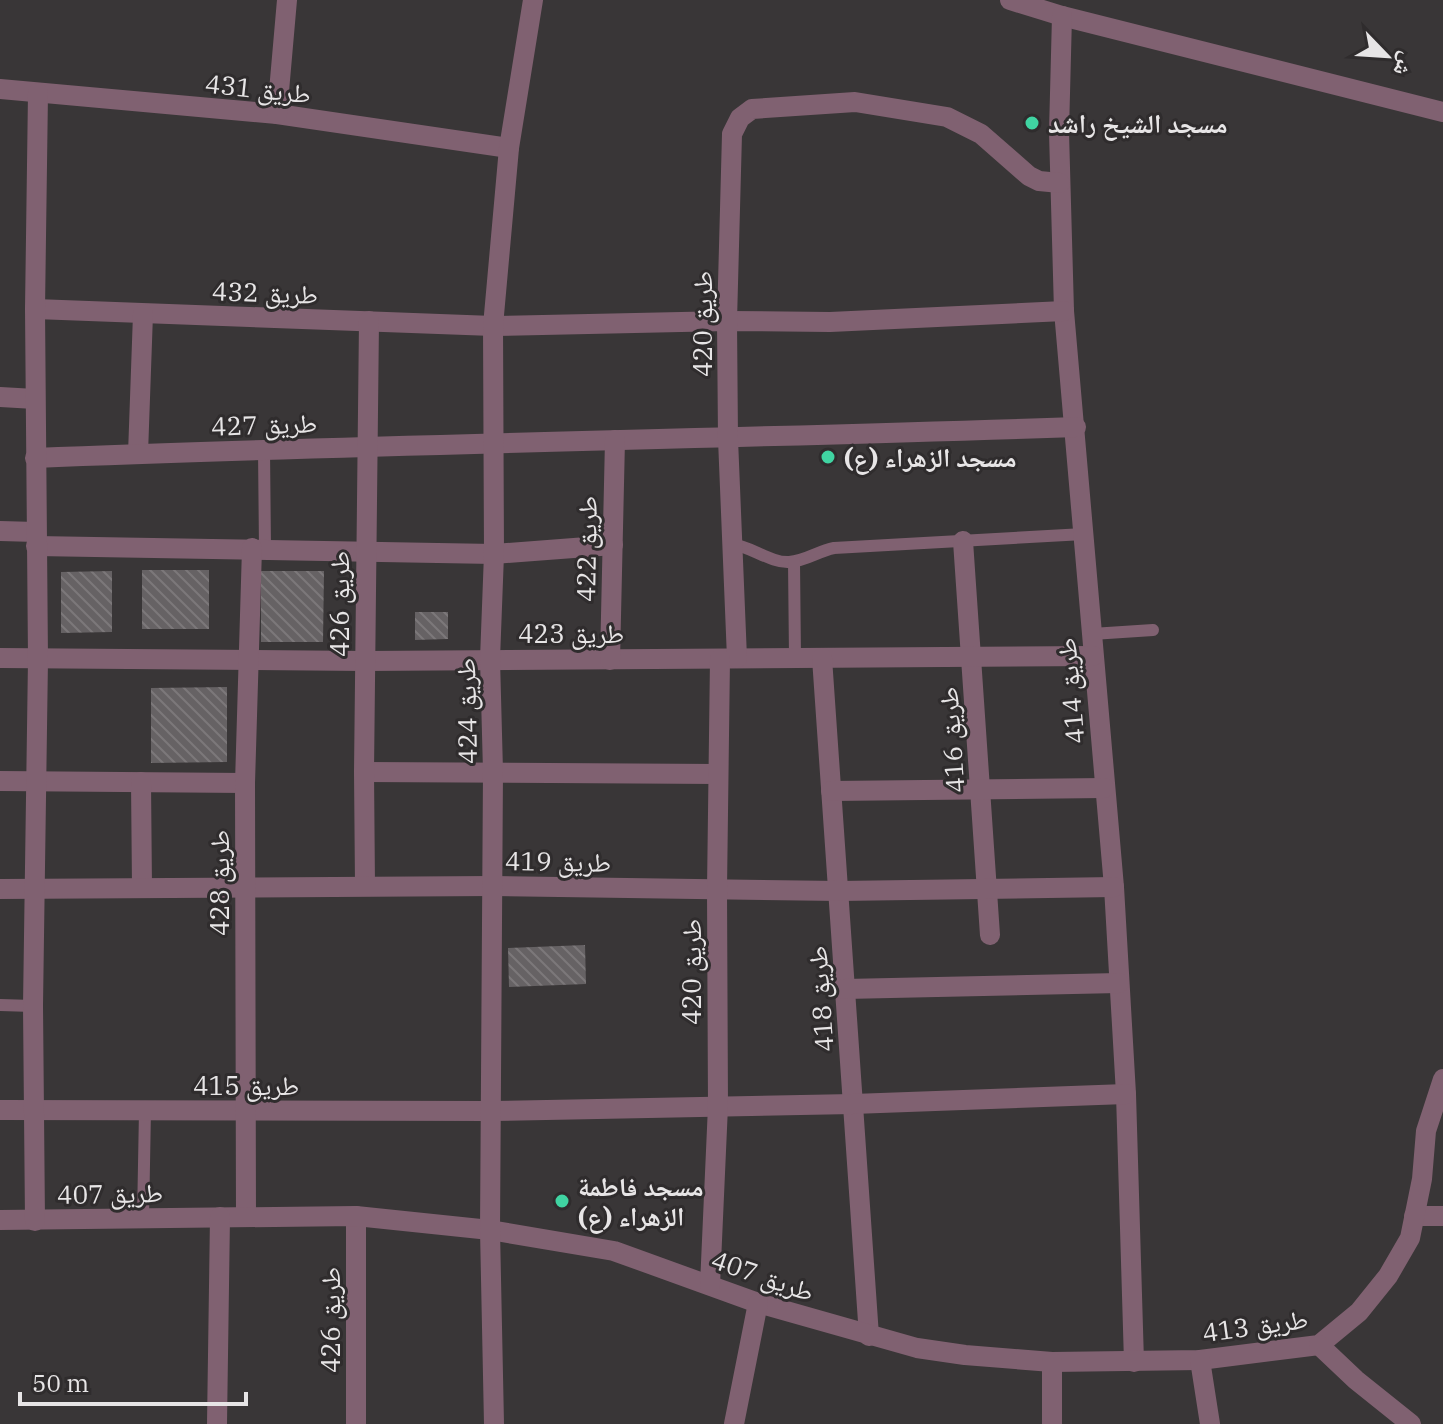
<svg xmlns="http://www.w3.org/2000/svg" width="1443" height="1424" font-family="'IBM Plex Serif','Noto Naskh Arabic',serif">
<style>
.building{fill:url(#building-back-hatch)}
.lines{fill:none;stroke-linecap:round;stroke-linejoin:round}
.service{stroke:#806171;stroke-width:12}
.minor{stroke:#806171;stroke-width:20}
.poi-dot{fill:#40d4a2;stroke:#2f2c2d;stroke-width:3}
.labels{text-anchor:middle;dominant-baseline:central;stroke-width:6;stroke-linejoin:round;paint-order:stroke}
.street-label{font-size:26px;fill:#e7e5e6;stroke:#2f2c2d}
.poi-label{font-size:26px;font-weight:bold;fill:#e7e5e6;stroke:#2f2c2d;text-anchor:start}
</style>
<defs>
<pattern id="building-back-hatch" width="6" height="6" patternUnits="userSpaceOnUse" patternTransform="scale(2)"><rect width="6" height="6" fill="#666264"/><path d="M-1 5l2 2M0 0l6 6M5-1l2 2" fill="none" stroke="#7c787a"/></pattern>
</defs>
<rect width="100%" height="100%" fill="#393637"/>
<!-- building -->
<g class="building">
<rect x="142" y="570" width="67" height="59"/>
<path d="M112 571V632L61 633V572Z"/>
<path d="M261 571H324L323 642H261Z"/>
<path d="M415 612H448V639L415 640Z"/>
<path d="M227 687V762L151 763V688Z"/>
<path d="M585 945 586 984 509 987 508 948Z"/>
</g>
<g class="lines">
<!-- service -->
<g class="service">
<path d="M264 450 265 549"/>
<path d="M732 544C752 547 771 563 789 562 806 561 818 551 834 548L1084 534"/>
<path d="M794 562 795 658"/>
<path d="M1092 634 1153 630"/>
<path d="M0 1005 33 1006"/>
<path d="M143 1219 145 1110"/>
</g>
<!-- minor -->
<g class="minor">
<path d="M1010 0 1062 16 1443 112"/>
<path d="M1062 16 1059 132 1064 311 1114 887 1126 1094 1134 1362"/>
<path d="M0 89 277 114 509 148"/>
<path d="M277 114 287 0"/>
<path d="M35 309 493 326 727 321 830 322 1064 311"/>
<path d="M0 397 35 399"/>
<path d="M138 454 143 314"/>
<path d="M35 458C382 444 729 439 1076 427"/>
<path d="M0 531 36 532"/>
<path d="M963 541 990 935"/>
<path d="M36 546 494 554 613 545"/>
<path d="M0 658 365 661 1093 656"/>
<path d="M737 658 728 439 727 321 732 134 740 118 752 109 855 102 947 117 981 134 1029 176 1039 181 1060 183"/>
<path d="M822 658 869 1336"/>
<path d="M610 660 615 440"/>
<path d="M364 772 718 774"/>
<path d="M0 781 245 783"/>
<path d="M141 782 142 888"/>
<path d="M831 791 1104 788"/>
<path d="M365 886 364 772 369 321"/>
<path d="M0 889 493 886 839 891 1114 887"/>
<path d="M845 989 1119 983"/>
<path d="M0 1110 491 1111 853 1104 1126 1094"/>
<path d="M356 1216V1424"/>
<path d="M1414 1216H1443"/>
<path d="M246 1217 245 783 252 548"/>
<path d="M0 1220 356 1216 490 1230 614 1251 758 1303 917 1348 965 1355 1052 1362 1200 1360 1319 1345 1359 1312 1388 1276 1410 1238 1422 1179 1426 1131 1443 1079"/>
<path d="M35 1221 33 1006 38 659 35 309 38 93"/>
<path d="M710 1285 718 1106 717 890 720 659"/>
<path d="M1319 1345 1356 1380 1411 1424"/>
<path d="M1200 1360 1210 1424"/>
<path d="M217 1424 220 1217"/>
<path d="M494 1424 490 1230 493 771 490 659 494 554 493 326 509 148 533 0"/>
<path d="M734 1424 758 1303"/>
<path d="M1052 1424V1362"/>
</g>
</g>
<!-- markers -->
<g class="poi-dot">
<circle cx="1032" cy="123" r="8"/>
<circle cx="828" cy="457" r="8"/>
<circle cx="562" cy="1201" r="8"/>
</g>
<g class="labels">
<!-- street labels -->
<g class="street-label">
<text transform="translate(258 88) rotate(6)">طريق 431</text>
<text transform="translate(265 292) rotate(2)">طريق 432</text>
<text transform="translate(702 324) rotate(-90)">طريق 420</text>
<text transform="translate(264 424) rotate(-2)">طريق 427</text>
<text transform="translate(586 549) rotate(-89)">طريق 422</text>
<text transform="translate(339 604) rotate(-90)">طريق 426</text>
<text x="571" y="633">طريق 423</text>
<text transform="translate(1070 691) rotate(-95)">طريق 414</text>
<text transform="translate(466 711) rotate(-91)">طريق 424</text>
<text transform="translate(951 740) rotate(-94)">طريق 416</text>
<text transform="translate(558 861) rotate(1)">طريق 419</text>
<text transform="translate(219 883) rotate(-90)">طريق 428</text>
<text transform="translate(691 972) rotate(-90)">طريق 420</text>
<text transform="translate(820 999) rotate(-94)">طريق 418</text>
<text x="246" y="1085">طريق 415</text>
<text transform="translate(110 1193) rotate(-1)">طريق 407</text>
<text transform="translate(763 1275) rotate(19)">طريق 407</text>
<text transform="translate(330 1320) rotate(-90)">طريق 426</text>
<text transform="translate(1255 1325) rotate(-8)">طريق 413</text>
</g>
<!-- poi labels -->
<g class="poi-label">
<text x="1048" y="123">مسجد الشيخ راشد</text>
<text x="844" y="457">مسجد الزهراء (ع)</text>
<text x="578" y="1186">مسجد فاطمة<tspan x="578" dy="30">الزهراء (ع)</tspan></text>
</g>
</g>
<!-- north arrow -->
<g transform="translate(1387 56) rotate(115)" stroke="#2f2c2d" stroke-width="6" paint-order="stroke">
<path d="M0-6L14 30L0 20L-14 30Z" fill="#e7e5e6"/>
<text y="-12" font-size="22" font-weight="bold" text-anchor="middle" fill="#e7e5e6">ش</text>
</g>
<!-- scale -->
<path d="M20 1392v12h226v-12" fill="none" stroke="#e7e5e6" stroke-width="4"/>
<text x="32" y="1392" font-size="24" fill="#e7e5e6" stroke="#2f2c2d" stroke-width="6" paint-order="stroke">50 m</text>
</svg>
